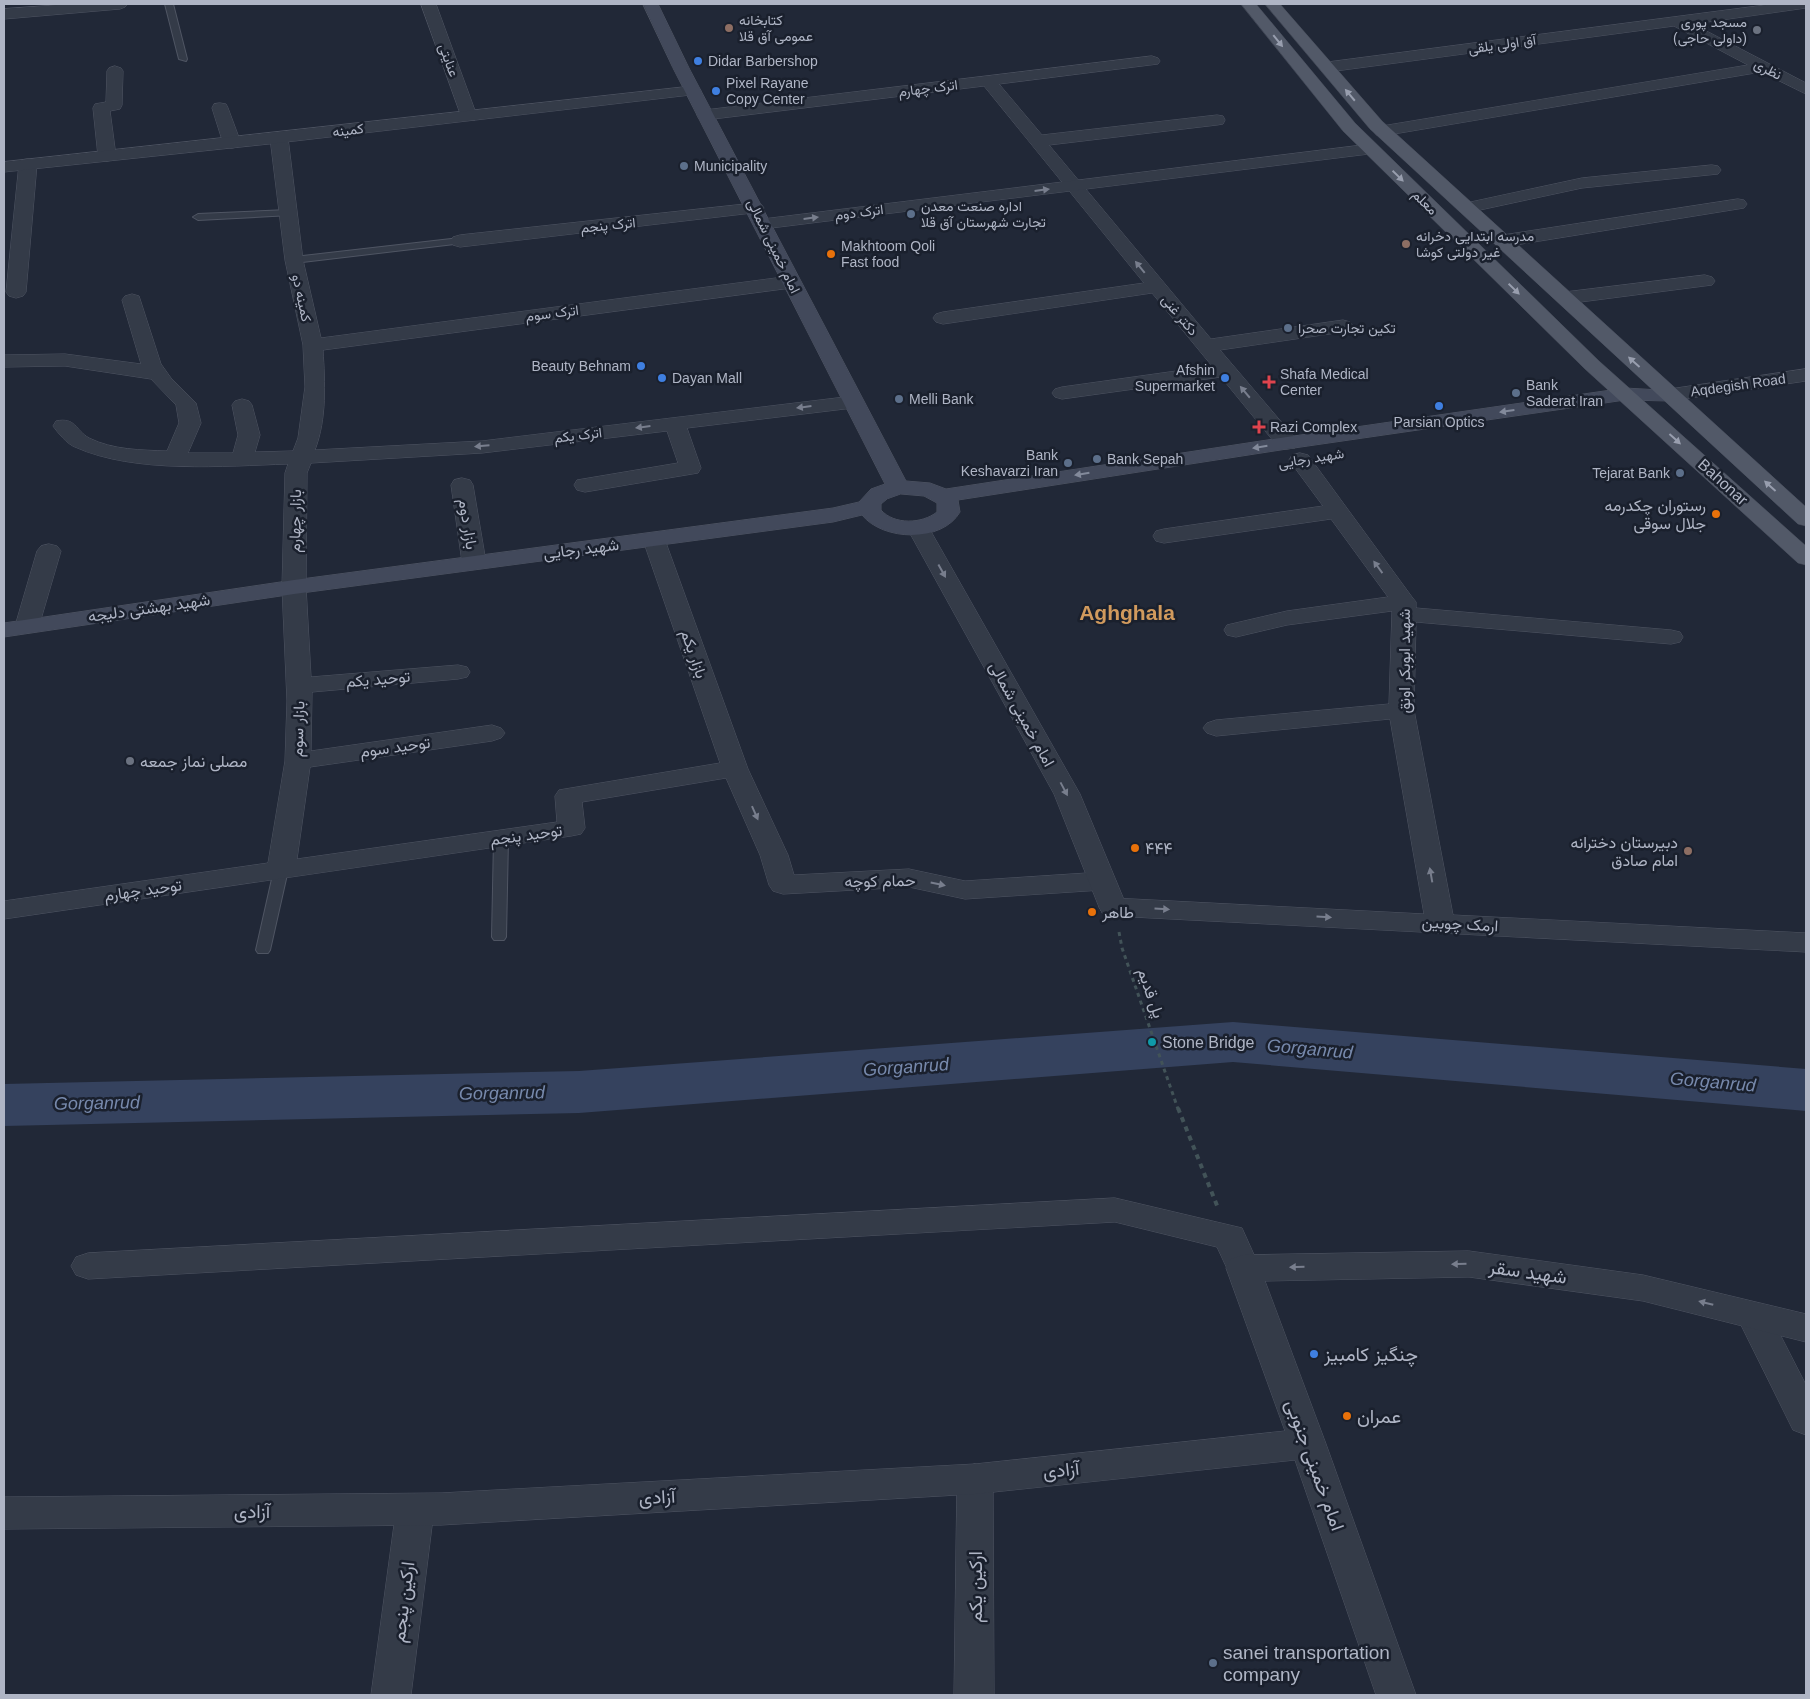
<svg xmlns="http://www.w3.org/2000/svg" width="1810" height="1699" font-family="Arial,Vazirmatn,sans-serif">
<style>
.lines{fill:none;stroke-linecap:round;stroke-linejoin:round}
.river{fill:#35425e;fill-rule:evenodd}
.service-casing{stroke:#4f5563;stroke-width:2}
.minor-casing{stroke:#4f5563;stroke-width:1}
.tertiary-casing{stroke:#4f5563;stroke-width:1}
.secondary-casing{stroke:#4f5563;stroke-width:1}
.primary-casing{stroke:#3e4452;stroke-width:1}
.path-far1{stroke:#425358;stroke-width:3;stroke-dasharray:4 4;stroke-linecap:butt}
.path{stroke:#425358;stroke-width:4;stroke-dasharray:5 5;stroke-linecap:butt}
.service{fill:#343b48;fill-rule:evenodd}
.minor{fill:#343b48;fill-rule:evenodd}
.tertiary{fill:#343b48;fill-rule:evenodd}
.secondary{fill:#42495b;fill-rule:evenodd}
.primary{fill:#525968;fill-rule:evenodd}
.oneway{fill:#989eae}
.oneway2{fill:#787e8d}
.oneway3{fill:#838a9b}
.education-dot{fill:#8d6e63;stroke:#1a202d;stroke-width:2}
.worship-dot{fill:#6b7280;stroke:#1a202d;stroke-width:2}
.shop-dot{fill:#3f7fe0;stroke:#1a202d;stroke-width:2}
.service-dot{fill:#5c6f8a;stroke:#1a202d;stroke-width:2}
.food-dot{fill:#e8710a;stroke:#1a202d;stroke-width:2}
.health-dot{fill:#e0444e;stroke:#1a202d;stroke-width:2}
.culture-dot{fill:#0f9aa8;stroke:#1a202d;stroke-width:2}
.labels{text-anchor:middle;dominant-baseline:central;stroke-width:5;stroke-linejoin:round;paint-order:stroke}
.far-poi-label{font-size:14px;fill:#afb5c5;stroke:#1a202d;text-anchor:start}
.far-street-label{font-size:14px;fill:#afb5c5;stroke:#1a202d}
.street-label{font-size:16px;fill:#afb5c5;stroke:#1a202d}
.poi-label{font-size:16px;fill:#afb5c5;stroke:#1a202d;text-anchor:start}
.water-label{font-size:18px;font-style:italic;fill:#7789ac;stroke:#1a202d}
.near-street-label{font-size:19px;fill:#afb5c5;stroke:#1a202d}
.near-poi-label{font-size:19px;fill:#afb5c5;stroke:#1a202d;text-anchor:start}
.district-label{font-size:21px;font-weight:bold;fill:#d19a5d;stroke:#1a202d}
</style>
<rect width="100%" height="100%" fill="#212837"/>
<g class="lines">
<!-- river -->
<path class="river" d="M1233 1022 1806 1069V1111L1233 1062 579 1113 4 1126V1084L579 1071Z"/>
<defs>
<g id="service">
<path d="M165 4H173L187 59 186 61 179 59Z"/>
<path d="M288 210 291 211V215L198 220 193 217 198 214Z"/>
<path d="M460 238 463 239V243L294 263 289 260 294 257Z"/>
<path d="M501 835 506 836 508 839 506 937 504 940H494L492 937 494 839 496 836Z"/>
<path d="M281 866 286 867 288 870 270 950 268 953H258L256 950 274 870 276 867Z"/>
</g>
<g id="minor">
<path d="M421 4H436L477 116 475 120H463L461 116Z"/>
<path d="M1773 4H1806V8L1693 24 1806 83V94L1761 72 1382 136 1376 135 1374 131 1376 127 1748 65 1674 26 1328 72 1322 70 1320 67 1322 64 1328 62Z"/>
<path d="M1152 56 1158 58 1160 61 1158 64 999 84 1042 135 1217 115 1223 116 1225 120 1223 124 1217 125 1049 145 1211 339 1343 320 1350 322 1353 326 1350 330 1343 332 1220 350 1295 438 1298 443 1295 448 1287 449 1279 448 1221 377 1062 399 1055 397 1052 393 1055 389 1062 387 1212 366 1152 293 943 324 936 322 933 318 936 314 943 312 1144 283 984 86 705 120 699 119 697 115 699 111 705 110Z"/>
<path d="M115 66 121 68 123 71 122 105 120 109 110 111 116 156 113 160 107 161 101 160 98 156 93 108 95 104 106 102 107 71 109 68Z"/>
<path d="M220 103 226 104 228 108 241 143 238 147 232 148 226 147 223 143 212 108 214 104Z"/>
<path d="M279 133 285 134 288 138 303 260 321 338 791 276 798 278 801 282 798 286 791 288 323 350C325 383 327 418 315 450L482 441 853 396 860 398 863 402 860 406 853 408 687 428 701 468 698 473 585 492 577 490 574 485 577 480 678 463 667 431 482 453 311 463 307 473 306 587 311 677 458 665 467 667 470 672 467 677 458 679 312 692 311 751 492 725 501 728 505 733 501 738 492 741 310 767 297 859 557 822 555 796 559 790 720 763 643 540 646 535 654 533 662 535 665 540 748 769 788 855 794 875 909 869 965 881 1102 872 1112 875 1116 881 1112 887 1102 890 965 899 909 887 783 894 773 891 769 885 760 855 726 778 582 802 585 828 581 834 571 836 4 919V901L268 863 285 761 287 701 282 587 285 473 288 464C224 466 135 474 75 447 67 444 58 433 53 426L56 421C76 417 75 430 89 438 113 450 141 450 167 451L179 423 176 405 151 379 65 366 4 367V355L65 354 141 364 122 300 125 296 132 294 139 296 161 364 171 378 196 403 201 423 188 453H233L238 435 232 405 235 401 242 399 249 401 252 405 260 435 255 452 293 451 298 438 305 387 303 345 285 260 270 138 273 134Z"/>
<path d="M28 159 34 160 37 164 26 292 23 296 16 298 9 296 6 292 19 164 22 160Z"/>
<path d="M1712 165 1718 166 1721 170 1718 174 1582 188 1466 213 1460 212 1457 208 1460 204 1466 203 1582 178Z"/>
<path d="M1738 199 1744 200 1747 204 1744 208 1503 247 1496 245 1494 241 1496 237 1503 235Z"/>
<path d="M755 203 761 204 764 208 761 212 460 247 453 245 451 241 453 237 460 235Z"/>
<path d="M1705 275 1712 277 1715 281 1712 285 1565 304 1558 302 1555 298 1558 294 1565 292Z"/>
<path d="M1300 453 1308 455 1412 597 1416 602V608L1671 630 1680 632 1683 637 1680 642 1671 644 1416 622 1414 710 1453 915 1806 933V952L1113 916 1103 914 1099 907 1103 900 1113 898 1424 914 1390 719 1216 736 1207 733 1203 728 1207 723 1216 720 1389 704 1392 611 1287 625 1236 637 1227 635 1224 630 1227 625 1287 611 1388 597 1331 519 1164 543 1156 541 1153 536 1156 531 1164 529 1323 506 1289 460 1292 455Z"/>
<path d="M462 478 470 480 473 485 486 562 482 567 474 569 466 567 462 562 451 485 454 480Z"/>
<path d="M49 544 57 546 61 551 39 626 36 631 27 633 18 631 15 626 37 551 41 546Z"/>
<path d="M1115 1198 1242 1228 1260 1268 1255 1277 1243 1281 1231 1277 1217 1247 1115 1222 88 1279 76 1275 71 1266 76 1257 88 1253Z"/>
<path d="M1753 1302 1765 1305 1806 1385V1435L1793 1430 1736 1315 1741 1305Z"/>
<path d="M975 1464 988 1468 993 1479 994 1695H954L957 1479 962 1468Z"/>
<path d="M415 1494 428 1499 434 1510 411 1695H371L396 1510 402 1499Z"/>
</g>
<g id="tertiary">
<path d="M70 4H128L125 7 120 9 4 19V9Z"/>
<path d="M693 86 699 88 701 91 699 94 269 144 4 172V162Z"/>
<path d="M1371 144 1377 145 1380 149 1377 153 763 229 757 228 754 224 757 220 763 219Z"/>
<path d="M1806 369V381L1670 401 1663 399 1660 395 1663 391 1670 389Z"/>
<path d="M918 521 926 523 929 528 1080 794 1127 907 1123 914 1113 916 1103 914 1099 907 1054 794 907 528 910 523Z"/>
<path d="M1469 1251 1643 1275 1806 1314V1342L1643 1301 1469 1277 1265 1281 1326 1444 1416 1695H1376L1295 1460 975 1494 441 1525 4 1529V1497L441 1493 975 1464 1285 1431 1226 1268 1231 1259 1243 1255Z"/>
</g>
<path id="secondary" d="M643 4H658L689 68 906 481 930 483 946 489 1287 437 1625 388 1677 391 1680 395 1677 399 1670 401 1625 400 1287 449 958 500 960 512C942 543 883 541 862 515L833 522 294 594 4 637V623L294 580 833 508 859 502 871 489 885 484 673 68ZM901 494 924 496 937 503V512C922 524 894 525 881 510V504L887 499Z"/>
<g id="primary">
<path d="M1241 4H1256L1355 123 1599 361 1806 546V565L1798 563 1585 369 1343 131Z"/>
<path d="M1265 4H1280L1382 121 1806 507V526L1798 524 1370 129Z"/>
</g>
</defs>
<!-- service casing -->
<use href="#service" class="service-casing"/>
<!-- minor casing -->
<use href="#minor" class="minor-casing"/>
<!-- tertiary casing -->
<use href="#tertiary" class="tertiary-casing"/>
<!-- secondary casing -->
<use href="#secondary" class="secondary-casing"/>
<!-- primary casing -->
<use href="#primary" class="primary-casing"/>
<!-- path-far1 -->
<path class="path-far1" d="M1119 932 1122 948 1178 1109"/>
<!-- path -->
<path class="path" d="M1178 1108 1218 1208"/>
<!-- service -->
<use href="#service" class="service"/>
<!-- minor -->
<use href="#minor" class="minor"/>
<!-- tertiary -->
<use href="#tertiary" class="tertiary"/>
<!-- secondary -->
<use href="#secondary" class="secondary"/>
<!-- primary -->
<use href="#primary" class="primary"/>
</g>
<!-- one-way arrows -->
<defs><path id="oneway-solid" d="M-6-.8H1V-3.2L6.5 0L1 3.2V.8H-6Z" transform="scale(1.25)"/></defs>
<g class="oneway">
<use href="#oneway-solid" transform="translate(1278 41) rotate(51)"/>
<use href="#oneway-solid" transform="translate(1350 95) rotate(-130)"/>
<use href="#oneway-solid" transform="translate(1398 176) rotate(44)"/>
<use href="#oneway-solid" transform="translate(1514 289) rotate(44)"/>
<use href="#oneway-solid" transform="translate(1634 362) rotate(-138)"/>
<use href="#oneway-solid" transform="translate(1675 439) rotate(42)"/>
<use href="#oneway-solid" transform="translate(1770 486) rotate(-138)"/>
</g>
<g class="oneway2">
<use href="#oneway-solid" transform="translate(1042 190) rotate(-7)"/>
<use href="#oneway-solid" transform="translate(811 218) rotate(-7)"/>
<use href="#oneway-solid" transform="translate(1140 267) rotate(-129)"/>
<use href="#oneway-solid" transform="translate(1245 392) rotate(-130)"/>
<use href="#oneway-solid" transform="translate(804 407) rotate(173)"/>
<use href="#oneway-solid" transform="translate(643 427) rotate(173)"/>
<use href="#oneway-solid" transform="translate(482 446) rotate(175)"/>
<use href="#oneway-solid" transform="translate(1378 567) rotate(-126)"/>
<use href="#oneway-solid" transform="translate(942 571) rotate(61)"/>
<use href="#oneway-solid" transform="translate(1064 789) rotate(62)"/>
<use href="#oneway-solid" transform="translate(755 813) rotate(66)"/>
<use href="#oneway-solid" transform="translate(1431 875) rotate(-100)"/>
<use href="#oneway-solid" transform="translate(938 884) rotate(12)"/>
<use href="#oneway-solid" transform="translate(1162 909) rotate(3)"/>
<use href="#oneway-solid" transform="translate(1324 917) rotate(3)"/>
<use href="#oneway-solid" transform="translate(1459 1264) rotate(179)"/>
<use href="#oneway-solid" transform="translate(1297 1267) rotate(179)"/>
<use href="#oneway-solid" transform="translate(1706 1303) rotate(-166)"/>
</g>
<g class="oneway3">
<use href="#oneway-solid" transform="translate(1507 411) rotate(172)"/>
<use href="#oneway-solid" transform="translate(1260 447) rotate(171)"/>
<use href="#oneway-solid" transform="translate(1082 474) rotate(171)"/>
</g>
<!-- markers -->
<g class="education-dot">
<circle cx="729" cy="28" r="5"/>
<circle cx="1406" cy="244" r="5"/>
<circle cx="1688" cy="851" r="5"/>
</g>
<g class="worship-dot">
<circle cx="1757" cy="30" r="5"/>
<circle cx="130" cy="761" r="5"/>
</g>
<g class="shop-dot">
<circle cx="698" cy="61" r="5"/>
<circle cx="716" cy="91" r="5"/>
<circle cx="641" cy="366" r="5"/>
<circle cx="662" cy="378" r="5"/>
<circle cx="1225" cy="378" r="5"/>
<circle cx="1439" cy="406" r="5"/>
<circle cx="1314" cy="1354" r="5"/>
</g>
<g class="service-dot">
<circle cx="684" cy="166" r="5"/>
<circle cx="911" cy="214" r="5"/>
<circle cx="1288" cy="328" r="5"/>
<circle cx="1516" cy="393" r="5"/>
<circle cx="899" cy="399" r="5"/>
<circle cx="1097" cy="459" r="5"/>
<circle cx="1068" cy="463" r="5"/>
<circle cx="1680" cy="473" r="5"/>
<circle cx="1213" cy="1663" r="5"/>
</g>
<g class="food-dot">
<circle cx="831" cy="254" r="5"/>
<circle cx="1716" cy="514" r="5"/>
<circle cx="1135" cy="848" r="5"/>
<circle cx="1092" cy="912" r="5"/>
<circle cx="1347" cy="1416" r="5"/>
</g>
<g class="health-dot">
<path d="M1266.5 374.5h5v5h5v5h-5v5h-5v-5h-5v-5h5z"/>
<path d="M1256.5 419.5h5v5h5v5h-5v5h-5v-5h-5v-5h5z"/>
</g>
<circle class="culture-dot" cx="1152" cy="1042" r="5"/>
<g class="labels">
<!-- far-poi labels -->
<g class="far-poi-label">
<text x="739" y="20">کتابخانه<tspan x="739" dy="16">عمومی آق قلا</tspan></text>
<text x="1747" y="22" text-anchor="end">مسجد پوری<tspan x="1747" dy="16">(داولی حاجی)</tspan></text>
<text x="708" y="61">Didar Barbershop</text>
<text x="726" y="83">Pixel Rayane<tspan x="726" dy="16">Copy Center</tspan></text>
<text x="694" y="166">Municipality</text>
<text x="921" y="206">اداره صنعت معدن<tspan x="921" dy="16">تجارت شهرستان آق قلا</tspan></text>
<text x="1416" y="236">مدرسه ابتدایی دخرانه<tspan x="1416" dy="16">غیر دولتی کوشا</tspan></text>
<text x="841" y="246">Makhtoom Qoli<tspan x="841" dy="16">Fast food</tspan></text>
<text x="1298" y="328">تکین تجارت صحرا</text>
<text x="631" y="366" text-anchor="end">Beauty Behnam</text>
<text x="1215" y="370" text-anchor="end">Afshin<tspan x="1215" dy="16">Supermarket</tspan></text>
<text x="1280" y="374">Shafa Medical<tspan x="1280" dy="16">Center</tspan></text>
<text x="672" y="378">Dayan Mall</text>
<text x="1526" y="385">Bank<tspan x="1526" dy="16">Saderat Iran</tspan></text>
<text x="909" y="399">Melli Bank</text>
<text x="1439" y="422" text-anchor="middle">Parsian Optics</text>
<text x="1270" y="427">Razi Complex</text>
<text x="1058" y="455" text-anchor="end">Bank<tspan x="1058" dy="16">Keshavarzi Iran</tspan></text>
<text x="1107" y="459">Bank Sepah</text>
<text x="1670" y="473" text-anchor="end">Tejarat Bank</text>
</g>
<!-- far-street labels -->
<g class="far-street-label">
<text transform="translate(1502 44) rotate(-8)">آق اولی یلقی</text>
<text transform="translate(449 60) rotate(70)">عنایتی</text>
<text transform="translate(1768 69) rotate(27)">نظری</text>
<text transform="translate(928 88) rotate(-7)">اترک چهارم</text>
<text transform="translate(348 130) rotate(-7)">کمینه</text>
<text transform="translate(1425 202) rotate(44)">معلم</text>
<text transform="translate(859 212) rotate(-7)">اترک دوم</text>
<text transform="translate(608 225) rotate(-6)">اترک پنجم</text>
<text transform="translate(774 246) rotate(64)">امام خمینی شمالی</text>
<text transform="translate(302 298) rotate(78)">کمینه دو</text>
<text transform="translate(552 313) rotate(-7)">اترک سوم</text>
<text transform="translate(1180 315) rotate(50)">دکتر غنی</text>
<text transform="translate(1738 385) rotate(-8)">Aqdegish Road</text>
<text transform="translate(578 435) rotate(-7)">اترک یکم</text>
<text transform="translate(1311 458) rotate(-9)">شهید رجایی</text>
</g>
<!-- street labels -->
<g class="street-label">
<text transform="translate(1723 482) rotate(42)">Bahonar</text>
<text transform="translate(295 521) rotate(-89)">بازار چهارم</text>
<text transform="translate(468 524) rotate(81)">بازار دوم</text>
<text transform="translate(581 549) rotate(-7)">شهید رجایی</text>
<text transform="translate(149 608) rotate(-8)">شهید بهشتی دلیجه</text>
<text transform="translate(694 654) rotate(71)">بازار یکم</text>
<text transform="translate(1404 661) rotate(-90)">شهید ابوبکر اونق</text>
<text transform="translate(378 679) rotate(-5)">توحید یکم</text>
<text transform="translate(1022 714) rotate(61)">امام خمینی شمالی</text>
<text transform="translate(298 729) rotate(-88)">بازار سوم</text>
<text transform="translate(395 747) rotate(-8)">توحید سوم</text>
<text transform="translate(526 835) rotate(-8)">توحید پنجم</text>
<text transform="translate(880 881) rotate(-1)">حمام کوچه</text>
<text transform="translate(143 890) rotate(-8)">توحید چهارم</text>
<text transform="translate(1460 924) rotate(3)">ارمک چوبین</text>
<text transform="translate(1151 993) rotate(71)">پل قدیم</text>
</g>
<!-- poi labels -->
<g class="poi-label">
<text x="1706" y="505" text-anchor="end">رستوران چکدرمه<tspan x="1706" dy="18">جلال سوقی</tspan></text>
<text x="140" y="761">مصلی نماز جمعه</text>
<text x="1678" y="842" text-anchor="end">دبیرستان دخترانه<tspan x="1678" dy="18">امام صادق</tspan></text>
<text x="1145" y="848">۴۴۴</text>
<text x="1102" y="912">طاهر</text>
<text x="1162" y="1042">Stone Bridge</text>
</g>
<!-- water labels -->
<g class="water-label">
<text transform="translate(1310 1049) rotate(5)">Gorganrud</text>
<text transform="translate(906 1067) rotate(-4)">Gorganrud</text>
<text transform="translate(1713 1082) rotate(5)">Gorganrud</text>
<text transform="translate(502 1093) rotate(-1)">Gorganrud</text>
<text transform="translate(97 1103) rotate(-1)">Gorganrud</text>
</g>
<!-- near-street labels -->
<g class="near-street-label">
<text transform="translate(1528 1272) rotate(8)">شهید سقر</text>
<text transform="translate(1315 1465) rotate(70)">امام خمینی جنوبی</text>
<text transform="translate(1061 1470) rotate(-6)">آزادی</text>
<text transform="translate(657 1497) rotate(-3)">آزادی</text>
<text x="252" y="1511">آزادی</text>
<text transform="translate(975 1587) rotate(-90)">ارکین یکم</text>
<text transform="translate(403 1602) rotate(-83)">ارکین پنجم</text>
</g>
<!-- near-poi labels -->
<g class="near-poi-label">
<text x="1324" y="1354">چنگیز کامبیز</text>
<text x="1357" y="1416">عمران</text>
<text x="1223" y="1652">sanei transportation<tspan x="1223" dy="22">company</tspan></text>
</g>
<!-- district labels -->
<g class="district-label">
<text x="1127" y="612">Aghghala</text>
</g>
</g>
<!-- border -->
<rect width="1810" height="1699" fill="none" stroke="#afb5c5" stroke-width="10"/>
</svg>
